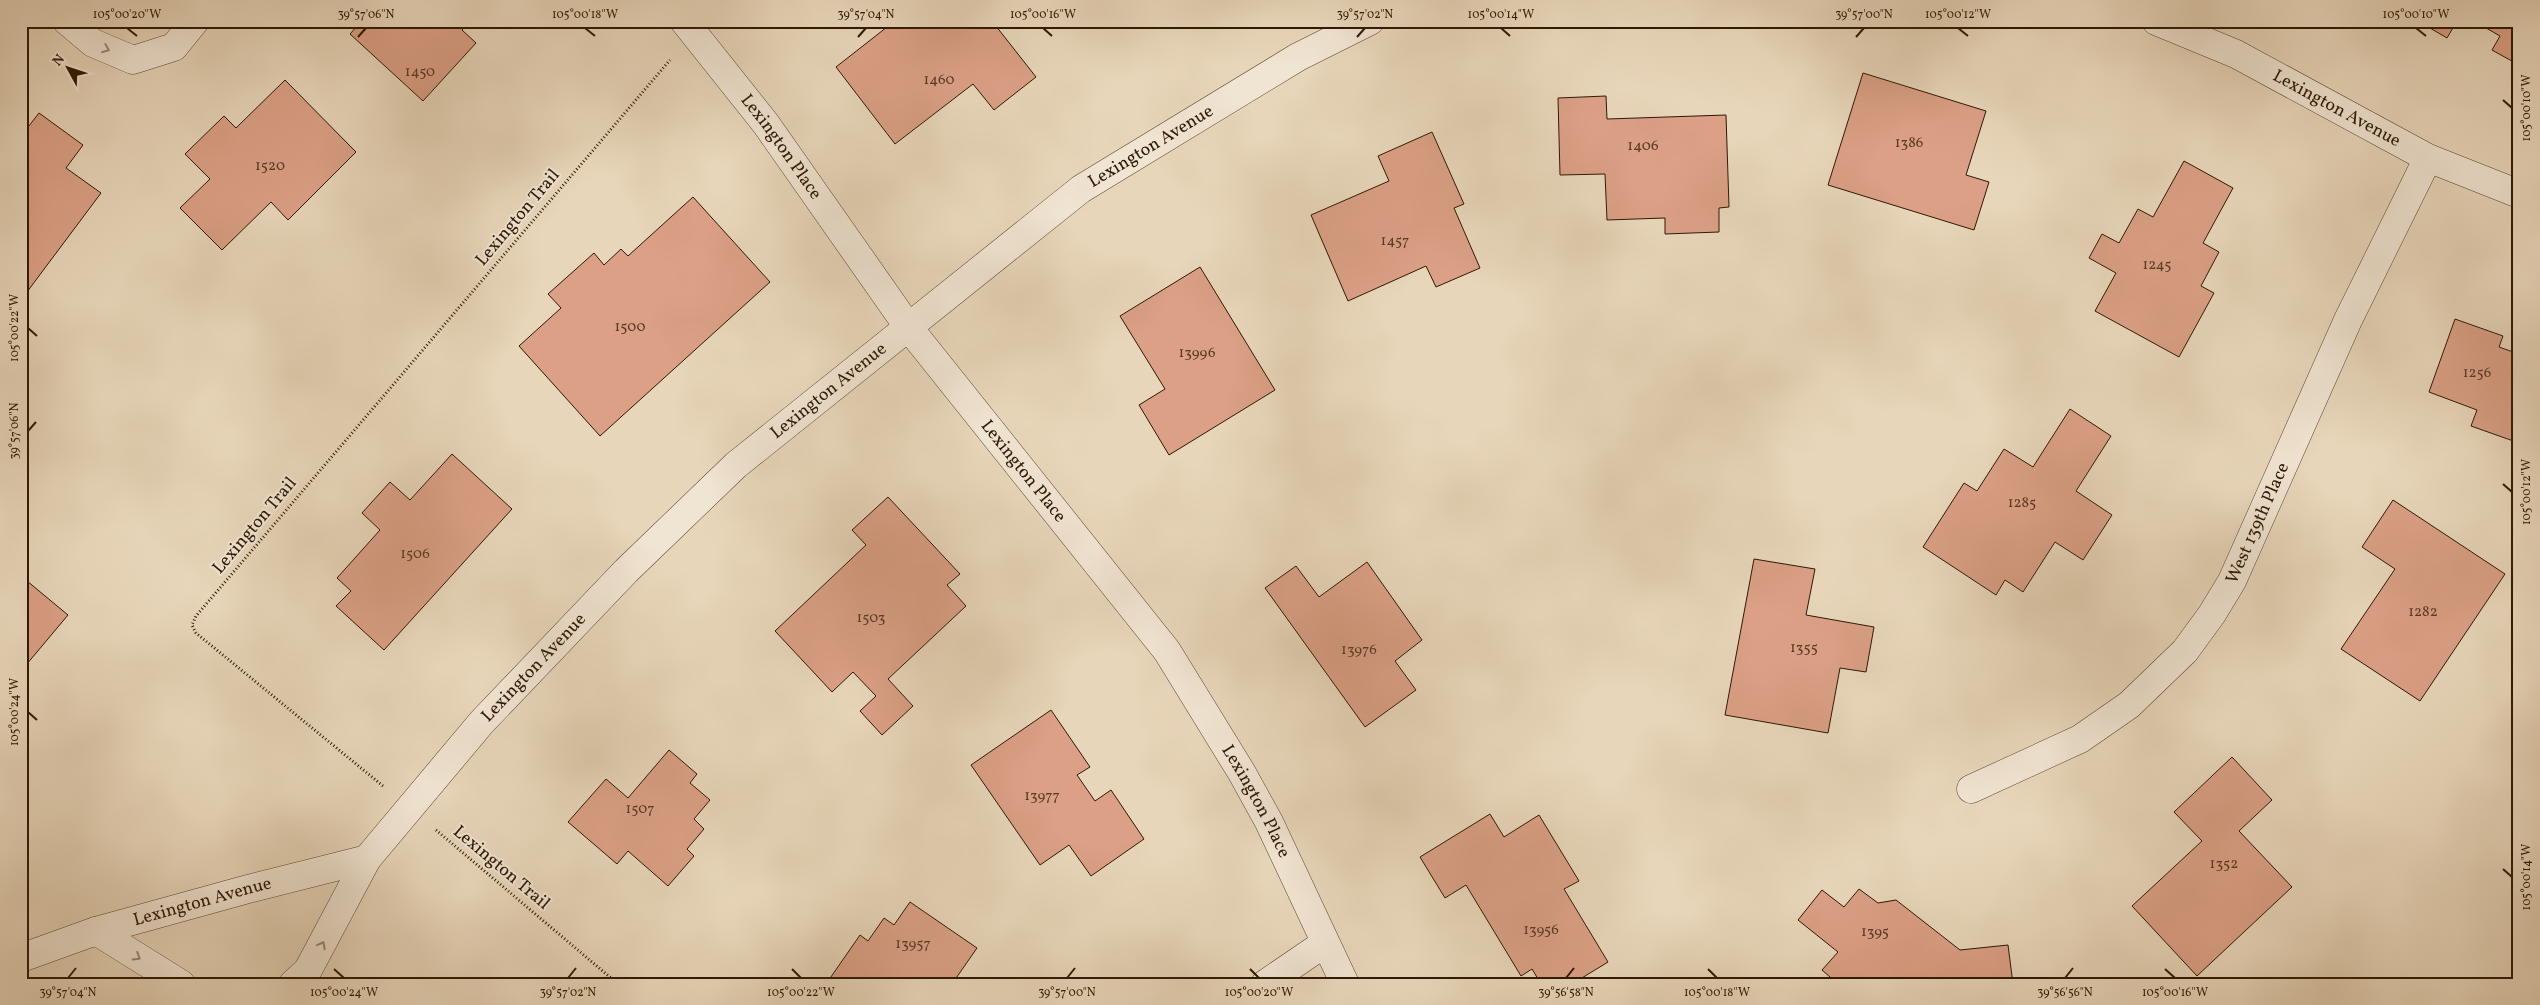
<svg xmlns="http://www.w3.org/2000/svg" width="2540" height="1005" font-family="Vollkorn,serif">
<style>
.building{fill:#dba086;stroke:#2e1803}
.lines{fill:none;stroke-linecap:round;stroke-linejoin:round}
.minor-casing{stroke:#5c4831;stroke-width:29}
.path{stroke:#2e1803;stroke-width:3;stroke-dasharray:1 2.5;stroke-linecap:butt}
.minor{stroke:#f0e4d2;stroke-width:28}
.oneway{stroke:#998875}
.ticks{fill:none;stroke:#2e1803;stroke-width:2}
.labels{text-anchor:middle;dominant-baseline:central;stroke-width:4;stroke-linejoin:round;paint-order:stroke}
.number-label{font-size:15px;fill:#593a24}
.street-label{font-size:18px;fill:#2e1803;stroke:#f0e4d2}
.neatline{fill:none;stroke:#2e1803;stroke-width:2}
.ticks-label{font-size:12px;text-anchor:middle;fill:#2e1803}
</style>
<rect width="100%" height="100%" fill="#e8d6ba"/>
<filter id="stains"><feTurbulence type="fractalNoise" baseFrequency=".004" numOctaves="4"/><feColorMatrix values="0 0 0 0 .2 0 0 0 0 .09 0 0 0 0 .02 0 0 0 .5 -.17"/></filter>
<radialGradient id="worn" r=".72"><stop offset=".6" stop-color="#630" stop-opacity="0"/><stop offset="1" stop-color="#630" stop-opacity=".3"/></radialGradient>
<!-- building -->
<g class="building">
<path d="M354 21H470L462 30 476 43 423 101 350 34 358 25Z"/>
<path d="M882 21H992L1036 77 994 110 973 84 895 144 836 67 887 27Z"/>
<path d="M2418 21H2457L2447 38Z"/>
<path d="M2474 21H2519V65L2492 50 2500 36Z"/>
<path d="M1863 73 1986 111 1966 175 1989 182 1974 230 1828 185Z"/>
<path d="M285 80 356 152 288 220 271 202 222 250 180 208 210 179 185 154 224 116 236 128Z"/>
<path d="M1606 96 1607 119 1726 115 1729 207 1719 208V232L1665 234V218L1607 220 1605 174 1560 175 1558 98Z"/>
<path d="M39 113 83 145 66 168 101 193 21 300V136Z"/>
<path d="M1432 132 1464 204 1454 208 1480 268 1436 287 1426 266 1348 301 1311 215 1389 181 1378 156Z"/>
<path d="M2184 161 2233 188 2203 243 2219 252 2201 286 2214 293 2179 357 2095 311 2116 273 2089 258 2102 234 2119 243 2138 209 2153 217Z"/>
<path d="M693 197 770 282 600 436 519 346 561 308 548 294 594 253 604 265 621 249 628 256Z"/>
<path d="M1200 267 1275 390 1169 455 1139 405 1165 389 1120 316Z"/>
<path d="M2455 319 2503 336 2499 347 2519 354V443L2471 426 2477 410 2429 392Z"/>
<path d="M2070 409 2111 436 2076 491 2112 515 2083 560 2055 542 2023 592 2005 580 1996 595 1923 547 1964 483 1977 491 2004 449 2033 467Z"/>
<path d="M452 454 512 509 384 650 336 606 351 591 337 578 380 530 362 513 390 482 410 500Z"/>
<path d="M888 497 960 574 947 585 966 606 888 679 913 706 882 735 860 711 876 696 853 672 832 692 775 631 866 545 852 530Z"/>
<path d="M2393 500 2505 574 2420 701 2341 649 2395 569 2362 547Z"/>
<path d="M1754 559 1815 569 1806 615 1874 627 1866 672 1840 668 1828 733 1725 715Z"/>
<path d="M1367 562 1422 640 1395 661 1416 690 1365 727 1265 588 1296 566 1319 597Z"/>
<path d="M21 576 68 615 21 671Z"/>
<path d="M1051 710 1090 767 1077 775 1095 801 1111 790 1144 839 1091 876 1069 845 1040 865 971 765Z"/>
<path d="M669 750 697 774 690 783 710 800 694 819 704 829 687 849 694 856 668 886 628 851 617 864 568 822 606 779 628 798Z"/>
<path d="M2232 757 2272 800 2239 831 2292 887 2197 976 2132 906 2202 841 2174 812Z"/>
<path d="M1490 814 1504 837 1539 815 1579 881 1564 889 1608 962 1572 984H1541L1532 969 1521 976 1466 885 1445 898 1420 857Z"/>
<path d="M1859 889 1878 903 1896 900 1960 950 2008 945 2013 984H1838L1822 970 1838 952 1798 920 1822 890 1844 907Z"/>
<path d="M910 902 977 948 952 984H826L860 935 868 941 884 918 894 925Z"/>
</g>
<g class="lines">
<defs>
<g id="minor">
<path d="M67 21 93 43 133 60 174 47 195 21"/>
<path id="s1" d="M684 21 766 124 909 328 1167 651 1242 773 1269 822 1345 984"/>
<path id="s2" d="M2156 21 2236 54 2428 158 2519 194"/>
<path id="s3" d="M1971 789 2080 739 2129 705 2185 651 2212 614 2232 581 2348 320 2428 158"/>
<path d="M96 931 181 984"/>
<path id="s4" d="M21 958 96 931 248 889 367 859 481 723 626 571 736 465 1081 189 1298 57 1370 21"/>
<path d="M293 984 308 970 367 859"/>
<path d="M1265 984 1325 943"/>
</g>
</defs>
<!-- minor casing -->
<use href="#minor" class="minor-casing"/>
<!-- path -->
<g class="path">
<path d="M383 786 196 633 192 625 196 616 670 60"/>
<path d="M436 830 618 984"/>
</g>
<!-- minor -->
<use href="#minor" class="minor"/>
</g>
<!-- one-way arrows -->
<defs><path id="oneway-chevron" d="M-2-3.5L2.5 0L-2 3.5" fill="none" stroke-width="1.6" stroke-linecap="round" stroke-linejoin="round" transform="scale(1.25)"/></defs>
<g class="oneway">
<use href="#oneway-chevron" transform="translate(106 49) rotate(22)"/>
<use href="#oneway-chevron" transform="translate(322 945) rotate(-62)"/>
<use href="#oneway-chevron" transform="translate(137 957) rotate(32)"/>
</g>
<!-- ticks -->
<path class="ticks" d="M127 28 137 36M585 28 595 36M1043 28 1052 36M1501 28 1510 36M1958 28 1968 36M2416 28 2426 36M358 37 366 28M858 37 866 28M1357 37 1365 28M1856 37 1864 28M2503 100 2512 108M28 328 37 336M28 431 36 422M2503 484 2512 492M28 712 37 720M2503 869 2512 877M334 969 344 978M792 969 801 978M1250 969 1259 978M1708 969 1717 978M2165 969 2175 978M68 978 76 968M568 978 576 968M1067 978 1075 968M1566 978 1574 968M2065 978 2073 968"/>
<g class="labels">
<!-- number labels -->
<g class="number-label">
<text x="420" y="72">1450</text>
<text x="939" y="80">1460</text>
<text x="1909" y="143">1386</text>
<text x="1643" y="146">1406</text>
<text x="270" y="166">1520</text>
<text x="1395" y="241">1457</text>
<text x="2157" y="265">1245</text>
<text x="630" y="327">1500</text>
<text x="1197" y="353">13996</text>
<text x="2477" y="373">1256</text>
<text x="2022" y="503">1285</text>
<text x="415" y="554">1506</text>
<text x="2423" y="612">1282</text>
<text x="871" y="618">1503</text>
<text x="1804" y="648">1355</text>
<text x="1359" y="650">13976</text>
<text x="1042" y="796">13977</text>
<text x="640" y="809">1507</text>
<text x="2224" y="864">1352</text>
<text x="1541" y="930">13956</text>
<text x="1875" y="932">1395</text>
<text x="913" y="944">13957</text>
</g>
<!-- street labels -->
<g class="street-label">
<text stroke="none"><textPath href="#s2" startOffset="201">Lexington Avenue</textPath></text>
<text stroke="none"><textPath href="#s4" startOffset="1424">Lexington Avenue</textPath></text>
<text stroke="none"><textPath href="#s1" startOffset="159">Lexington Place</textPath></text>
<text transform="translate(518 218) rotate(-50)">Lexington Trail</text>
<text stroke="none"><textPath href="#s4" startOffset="1019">Lexington Avenue</textPath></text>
<text stroke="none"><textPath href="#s1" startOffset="564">Lexington Place</textPath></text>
<text stroke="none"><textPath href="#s3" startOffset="405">West 139th Place</textPath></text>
<text transform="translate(255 526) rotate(-50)">Lexington Trail</text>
<text stroke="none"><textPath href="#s4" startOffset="614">Lexington Avenue</textPath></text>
<text stroke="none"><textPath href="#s1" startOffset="969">Lexington Place</textPath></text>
<text transform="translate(501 868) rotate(40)">Lexington Trail</text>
<text stroke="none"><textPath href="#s4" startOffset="190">Lexington Avenue</textPath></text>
</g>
</g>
<!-- margin -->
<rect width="2540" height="1005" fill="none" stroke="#e8d6ba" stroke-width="55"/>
<!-- north arrow -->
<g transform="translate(68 68) rotate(310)" stroke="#f0e4d2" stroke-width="4" paint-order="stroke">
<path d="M0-4L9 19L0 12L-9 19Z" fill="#2e1803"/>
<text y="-8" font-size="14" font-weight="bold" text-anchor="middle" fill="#2e1803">N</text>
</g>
<rect x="28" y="28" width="2484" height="950" class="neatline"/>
<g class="ticks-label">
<text x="127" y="18">105°00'20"W</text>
<text x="366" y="18">39°57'06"N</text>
<text x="585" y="18">105°00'18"W</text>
<text x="866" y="18">39°57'04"N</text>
<text x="1043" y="18">105°00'16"W</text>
<text x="1365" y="18">39°57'02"N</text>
<text x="1501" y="18">105°00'14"W</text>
<text x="1864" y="18">39°57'00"N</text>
<text x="1958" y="18">105°00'12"W</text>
<text x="2416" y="18">105°00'10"W</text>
<text transform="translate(2526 108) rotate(-90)" y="4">105°00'10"W</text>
<text transform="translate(14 328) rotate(-90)" y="4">105°00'22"W</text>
<text transform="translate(14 431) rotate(-90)" y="4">39°57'06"N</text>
<text transform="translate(2526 492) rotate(-90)" y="4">105°00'12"W</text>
<text transform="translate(14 712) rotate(-90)" y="4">105°00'24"W</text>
<text transform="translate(2526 877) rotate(-90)" y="4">105°00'14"W</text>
<text x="68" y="996">39°57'04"N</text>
<text x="344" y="996">105°00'24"W</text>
<text x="568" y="996">39°57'02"N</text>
<text x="801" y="996">105°00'22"W</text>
<text x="1067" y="996">39°57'00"N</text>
<text x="1259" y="996">105°00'20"W</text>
<text x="1566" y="996">39°56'58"N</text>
<text x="1717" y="996">105°00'18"W</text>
<text x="2065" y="996">39°56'56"N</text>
<text x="2175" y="996">105°00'16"W</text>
</g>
<rect width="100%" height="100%" filter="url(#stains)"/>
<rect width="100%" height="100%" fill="url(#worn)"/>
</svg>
